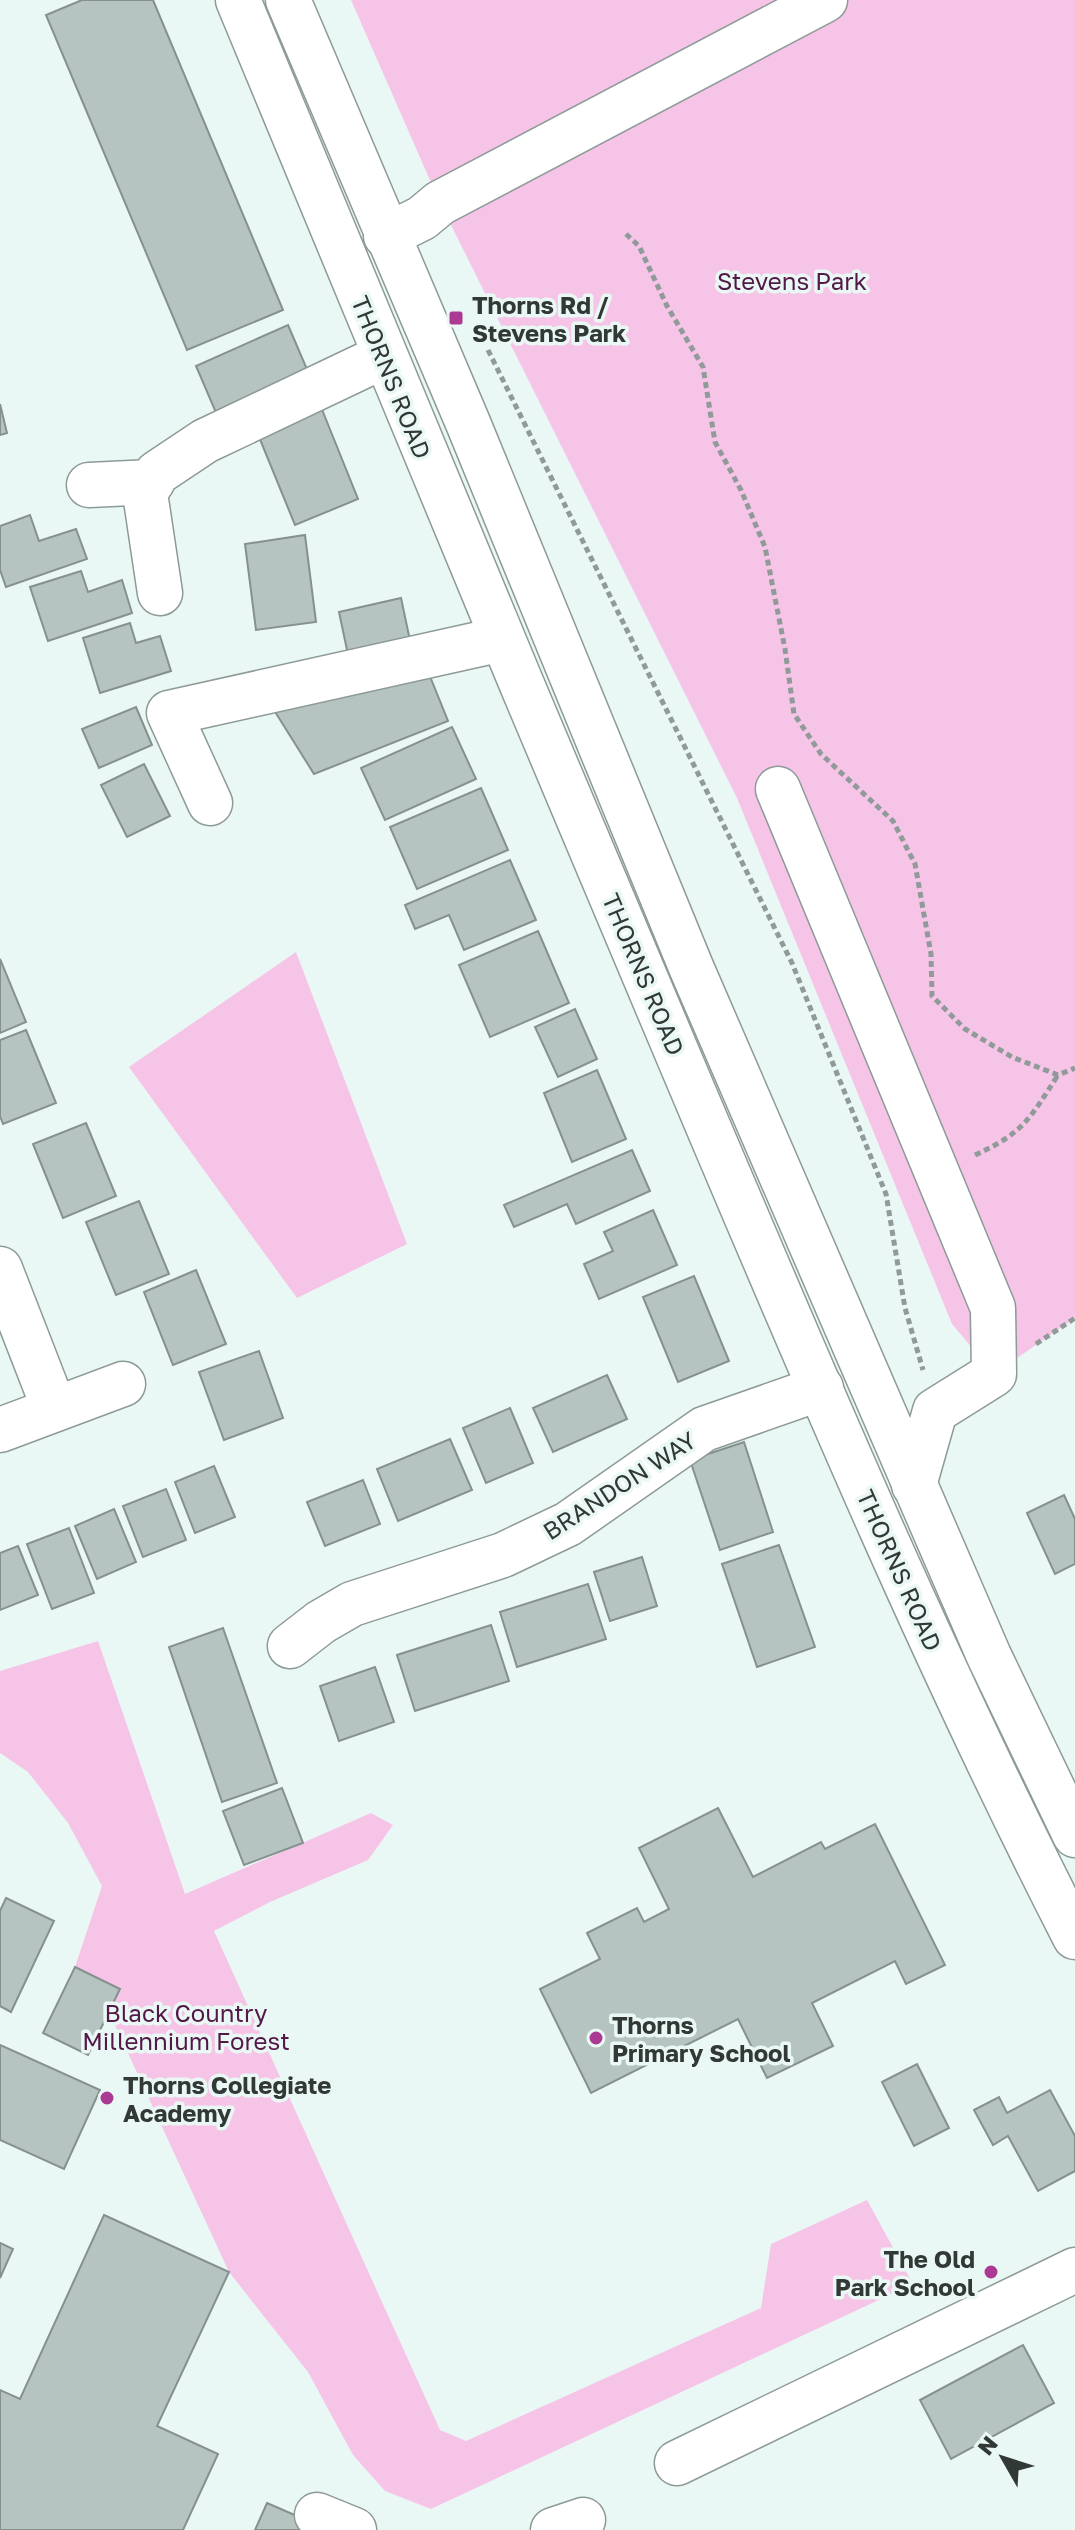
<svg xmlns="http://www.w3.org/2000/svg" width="1075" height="2530" font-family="'Golos Text',sans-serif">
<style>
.green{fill:#f6c4e7}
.building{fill:#b6c4c1;stroke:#84918f;stroke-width:2}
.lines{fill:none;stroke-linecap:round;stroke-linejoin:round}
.minor-casing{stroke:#8d9a98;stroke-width:47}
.highway-casing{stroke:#8d9a98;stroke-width:47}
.path{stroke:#909a98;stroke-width:5;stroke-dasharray:6 4;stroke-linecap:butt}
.minor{stroke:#fff;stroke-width:44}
.highway{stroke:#fff;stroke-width:44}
.poi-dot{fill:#ac3993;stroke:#eaf8f5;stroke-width:3}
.labels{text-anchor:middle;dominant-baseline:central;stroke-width:7;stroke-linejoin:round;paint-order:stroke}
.park-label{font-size:24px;fill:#541847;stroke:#eaf8f5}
.poi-label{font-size:24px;font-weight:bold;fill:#323836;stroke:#eaf8f5;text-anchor:start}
.street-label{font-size:24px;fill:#323836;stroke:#eaf8f5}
</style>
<rect width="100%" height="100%" fill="#eaf8f5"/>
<!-- green -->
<g class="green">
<path d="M351 0H1075V1318L994 1374 952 1324 737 798 440 203Z"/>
<path d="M296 952 407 1244 297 1298 129 1067Z"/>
<path d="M98 1641 185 1894 371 1813 393 1825 368 1860 270 1902 214 1931 440 2430 466 2441 761 2308 771 2244 867 2200 913 2284 431 2509 385 2491 353 2455 308 2372 229 2272 109 2012 120 1989 75 1967 102 1886 68 1823 28 1772 0 1753V1671Z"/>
</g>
<!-- building -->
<g class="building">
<path d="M82 0H153L283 310 187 350 46 15Z"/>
<path d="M288 325 312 381 220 422 196 366Z"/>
<path d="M0 404 7 433 0 435Z"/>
<path d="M321 407 358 499 295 525 257 432Z"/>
<path d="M30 515 39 541 76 529 87 559 6 587 0 570V526Z"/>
<path d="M305 535 316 622 256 630 245 544Z"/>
<path d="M81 571 88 592 122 580 132 613 48 641 30 587Z"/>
<path d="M401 598 412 650 350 664 339 612Z"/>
<path d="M130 623 136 643 160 636 171 671 100 693 83 638Z"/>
<path d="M423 659 448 721 314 774 267 699Z"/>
<path d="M136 707 152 745 99 768 82 729Z"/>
<path d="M452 727 476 779 385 820 361 768Z"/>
<path d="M144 764 170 816 127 837 101 785Z"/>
<path d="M481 788 508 850 417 889 390 827Z"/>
<path d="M510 860 536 920 464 950 449 915 415 929 405 905Z"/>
<path d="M538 931 569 1003 490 1037 459 965Z"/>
<path d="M0 959 26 1022 0 1033Z"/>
<path d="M575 1009 597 1059 558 1077 535 1027Z"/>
<path d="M26 1030 56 1103 3 1124 0 1116V1040Z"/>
<path d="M597 1070 626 1139 572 1162 544 1093Z"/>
<path d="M86 1123 116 1196 63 1218 33 1144Z"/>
<path d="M632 1150 650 1191 576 1224 567 1204 514 1227 504 1205Z"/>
<path d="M139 1201 169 1274 116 1295 86 1222Z"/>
<path d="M653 1210 677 1265 599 1299 584 1264 613 1251 604 1232Z"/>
<path d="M196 1270 226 1344 173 1365 144 1292Z"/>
<path d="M694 1276 729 1361 678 1382 643 1297Z"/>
<path d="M259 1351 283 1418 224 1440 199 1372Z"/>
<path d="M607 1375 627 1419 553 1452 533 1408Z"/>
<path d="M510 1408 533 1463 486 1483 463 1428Z"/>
<path d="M450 1439 472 1490 398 1521 377 1469Z"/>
<path d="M744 1442 773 1532 720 1550 690 1460Z"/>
<path d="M214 1466 235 1517 195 1533 175 1482Z"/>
<path d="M363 1480 380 1524 325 1546 307 1502Z"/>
<path d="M166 1489 186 1540 143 1557 123 1506Z"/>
<path d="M1064 1495 1075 1519V1564L1055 1574 1027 1513Z"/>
<path d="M114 1509 136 1562 97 1579 75 1526Z"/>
<path d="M69 1528 94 1593 52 1609 27 1544Z"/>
<path d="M779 1545 815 1647 757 1667 722 1564Z"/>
<path d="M18 1546 38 1595 0 1610V1553Z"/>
<path d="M642 1557 657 1606 610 1621 594 1572Z"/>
<path d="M588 1584 606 1639 517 1667 500 1612Z"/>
<path d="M491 1625 509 1681 415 1711 397 1655Z"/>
<path d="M223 1628 277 1783 222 1802 169 1647Z"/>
<path d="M375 1667 394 1722 339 1741 320 1686Z"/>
<path d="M282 1788 303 1843 244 1865 223 1811Z"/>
<path d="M718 1808 753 1877 821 1842 825 1849 875 1824 945 1965 906 1984 895 1961 812 2003 833 2046 767 2078 738 2019 591 2093 540 1989 600 1959 587 1933 637 1908 644 1922 669 1909 639 1848Z"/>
<path d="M6 1898 54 1921 11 2012 0 2006V1911Z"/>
<path d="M75 1967 120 1989 88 2055 43 2033Z"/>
<path d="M0 2045 100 2090 64 2169 0 2140Z"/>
<path d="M917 2064 949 2128 914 2146 882 2082Z"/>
<path d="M1050 2090 1075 2136V2171L1038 2191 1008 2136 993 2145 974 2110 999 2097 1007 2113Z"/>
<path d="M104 2215 229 2272 157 2426 218 2454 183 2530H0V2390L20 2399Z"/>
<path d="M0 2243 13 2249 0 2278Z"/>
<path d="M1023 2345 1054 2403 951 2459 920 2400Z"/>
<path d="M267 2503 329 2530H255Z"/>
</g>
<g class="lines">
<defs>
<g id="minor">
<path d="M386 236 422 218 440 203 825 0"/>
<path d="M89 485 152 482"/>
<path d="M160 593 145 493 157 473 205 441 384 356"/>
<path d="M778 789 993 1308 994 1374 935 1411 914 1485"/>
<path d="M210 803 169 713 502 639"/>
<path d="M0 1269 54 1408"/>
<path d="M0 1430 123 1384"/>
<path d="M290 1646 321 1622 352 1604 503 1555 568 1524 704 1429 821 1388"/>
<path d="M677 2463 1075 2270"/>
<path d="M317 2515 354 2530"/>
<path d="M553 2530 583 2520"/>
</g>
<g id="highway">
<path d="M238 0C384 357 533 712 683 1067 807 1360 930 1654 1075 1937"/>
<path d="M288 0 468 423 691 967 989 1656 1075 1835"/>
</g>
</defs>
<!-- minor casing -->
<use href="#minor" class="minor-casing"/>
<!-- highway casing -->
<use href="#highway" class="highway-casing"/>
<!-- path -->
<g class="path">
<path d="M626 234 639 246 667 306 703 367 715 442 741 490 765 547 785 649 794 714 821 754 893 821 915 864 931 954 932 996 965 1029 1012 1057 1058 1075 1075 1068"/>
<path d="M488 350 792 963 886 1194 905 1308 923 1370"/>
<path d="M975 1155C1024 1133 1030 1118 1058 1075"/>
<path d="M1036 1344 1075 1318"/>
</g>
<!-- minor -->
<use href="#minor" class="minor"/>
<!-- highway -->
<use href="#highway" class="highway"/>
</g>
<!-- markers -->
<g class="poi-dot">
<rect x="448" y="310" width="16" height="16" rx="4"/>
<circle cx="596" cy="2038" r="8"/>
<circle cx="107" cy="2098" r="8"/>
<circle cx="991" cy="2272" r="8"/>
</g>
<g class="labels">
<!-- park labels -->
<g class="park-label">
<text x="792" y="280">Stevens Park</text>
<text x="186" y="2012">Black Country<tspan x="186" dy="28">Millennium Forest</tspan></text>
</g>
<!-- poi labels -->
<g class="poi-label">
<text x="472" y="304">Thorns Rd /<tspan x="472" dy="28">Stevens Park</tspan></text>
<text x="612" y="2024">Thorns<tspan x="612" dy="28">Primary School</tspan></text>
<text x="123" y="2084">Thorns Collegiate<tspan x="123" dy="28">Academy</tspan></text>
<text x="975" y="2258" text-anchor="end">The Old<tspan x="975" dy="28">Park School</tspan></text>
</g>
<!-- street labels -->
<g class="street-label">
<text transform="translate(392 377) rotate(68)">THORNS ROAD</text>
<text transform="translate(644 974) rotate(67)">THORNS ROAD</text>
<text transform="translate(619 1485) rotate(-33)">BRANDON WAY</text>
<text transform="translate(900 1570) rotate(66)">THORNS ROAD</text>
</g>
</g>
<!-- north arrow -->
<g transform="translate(1003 2458) rotate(309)" stroke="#eaf8f5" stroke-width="6" paint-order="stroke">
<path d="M0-6L14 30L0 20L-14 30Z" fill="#323836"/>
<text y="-12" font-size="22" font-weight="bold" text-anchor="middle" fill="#323836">N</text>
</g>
</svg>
